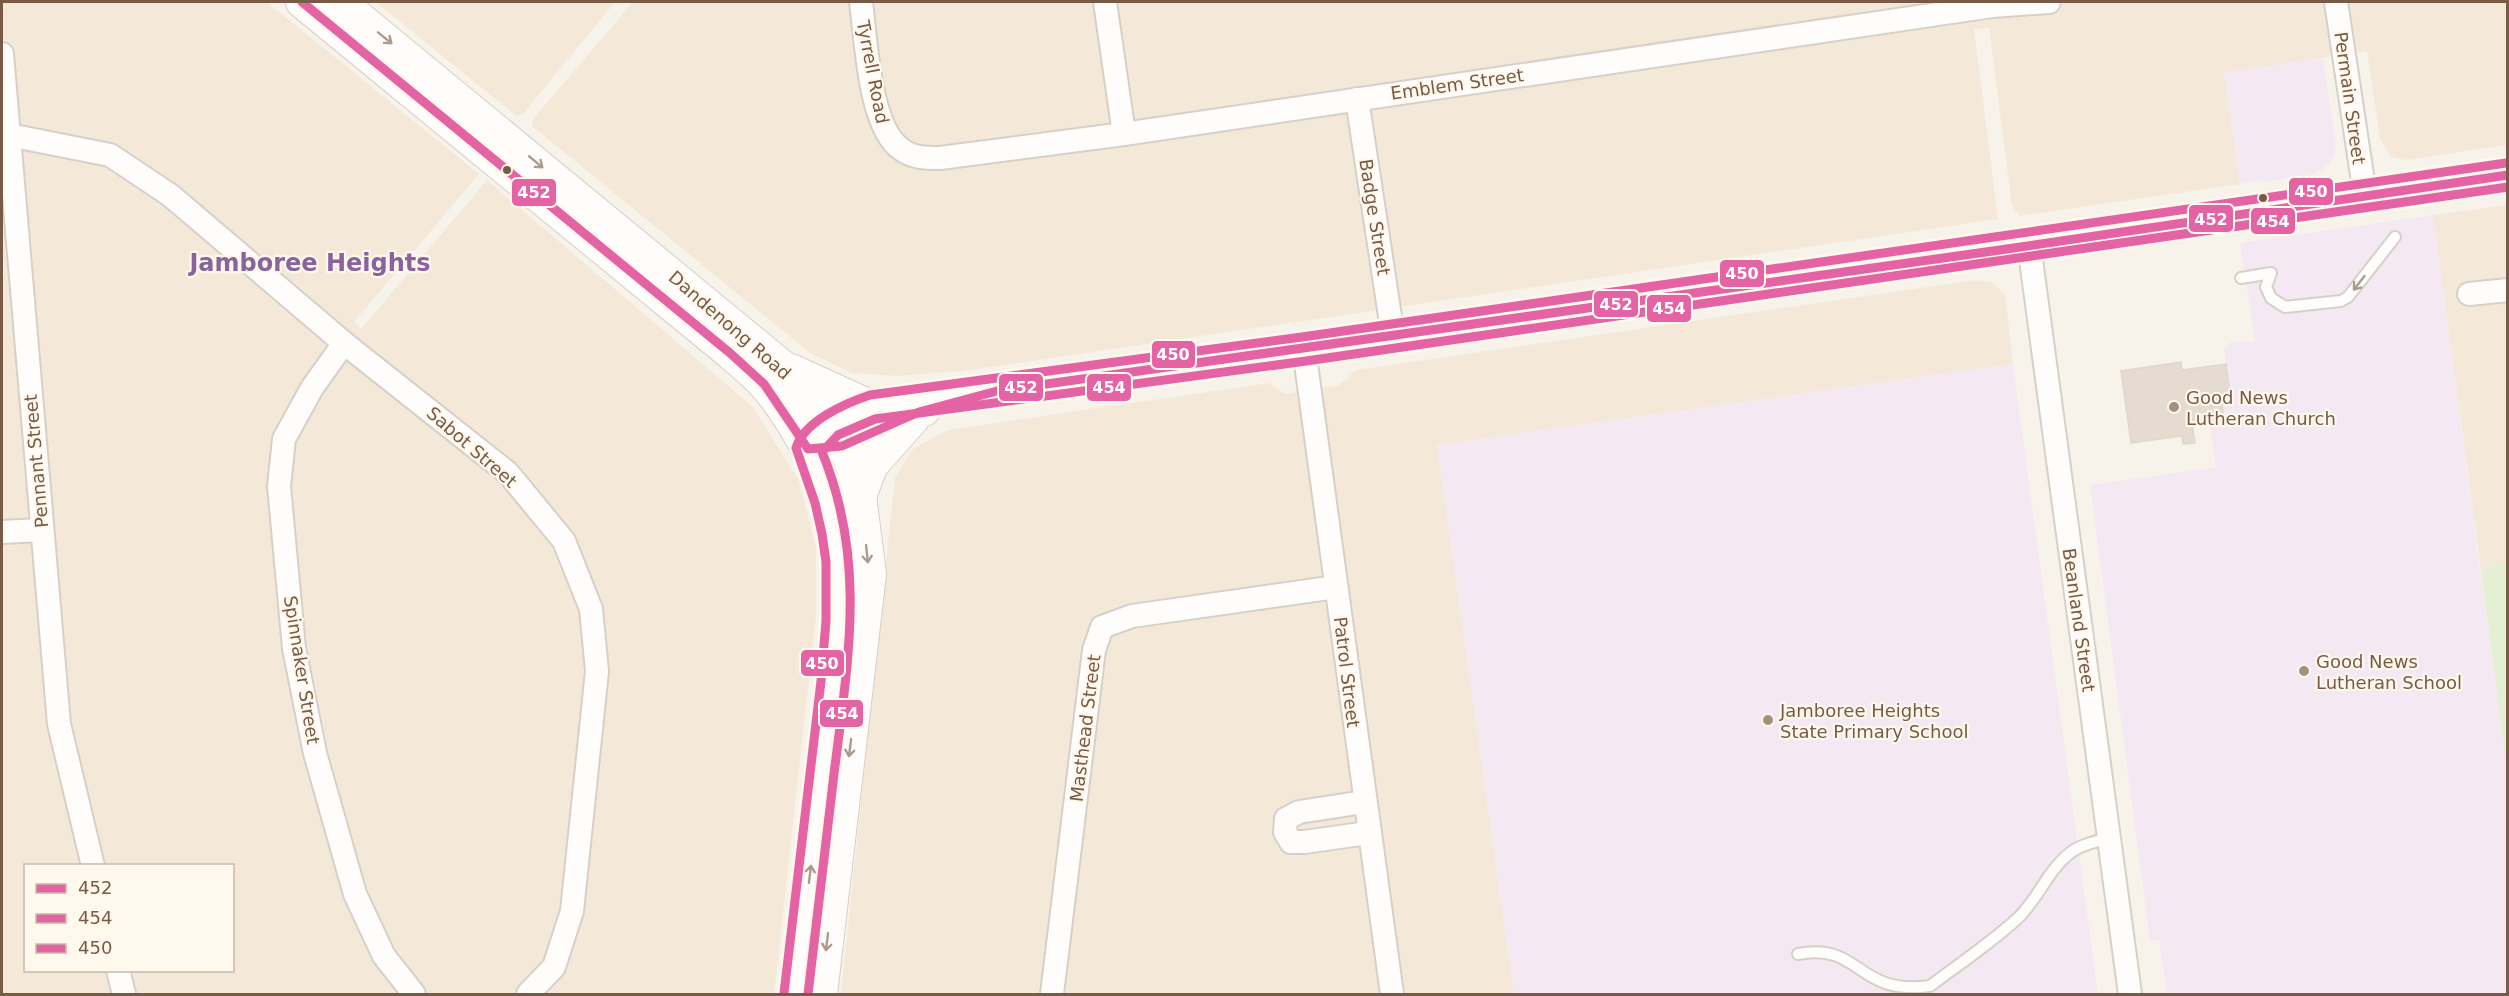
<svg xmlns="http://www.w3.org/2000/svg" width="2509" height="996" font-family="'DejaVu Sans',sans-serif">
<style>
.residential{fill:#f4e9d9;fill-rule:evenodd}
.education{fill:#f4e9f3}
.green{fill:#e3f0d3}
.building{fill:#e5dbd1;stroke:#e1d6cc;stroke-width:1.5}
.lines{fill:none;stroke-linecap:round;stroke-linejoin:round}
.lane-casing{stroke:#d7d0c8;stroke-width:14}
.street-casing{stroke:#d7d0c8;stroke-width:26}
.secondary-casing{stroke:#d7cfc6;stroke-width:34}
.lane{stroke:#fefdfc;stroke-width:10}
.street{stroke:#fefdfc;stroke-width:22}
.secondary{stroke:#fefdfc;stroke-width:32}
.bus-1-casing{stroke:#fff8ec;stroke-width:14}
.bus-2-casing{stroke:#fff8ec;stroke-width:14}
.bus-3-casing{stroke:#fff8ec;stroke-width:14}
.bus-1{stroke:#e463a4;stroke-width:9}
.bus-2{stroke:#e463a4;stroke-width:9}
.bus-3{stroke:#e463a4;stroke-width:9}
.oneway{stroke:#ae9b8f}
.bus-dot{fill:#795a47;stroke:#fff8ec;stroke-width:2}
.poi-dot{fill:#a59080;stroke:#fff8ec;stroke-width:2}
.labels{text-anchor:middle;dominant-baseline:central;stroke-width:4.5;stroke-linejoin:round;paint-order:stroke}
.street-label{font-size:18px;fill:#795a47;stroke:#fff8ec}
.poi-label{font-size:18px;fill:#795a47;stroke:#fff8ec;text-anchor:start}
.district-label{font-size:24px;font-weight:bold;fill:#8a629d;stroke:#fff8ec}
.line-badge{stroke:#fff8ec;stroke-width:2}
.badge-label{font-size:16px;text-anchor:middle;font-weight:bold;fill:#fff}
</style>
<rect width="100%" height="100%" fill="#f8f3ea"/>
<!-- residential -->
<g class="residential">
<path d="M2 2H267L479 174 354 322 361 329 487 180 753 407 799 481 816 547V617L774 994H2ZM26 866H232V970H26Z"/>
<path d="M376 2H615L523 114 516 116Z"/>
<path d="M633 2H2507V145L2406 160 2391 157 2380 139 2367 51 2224 73 2240 184 2020 216 2012 206 1989 28 1974 29 1998 219 963 371 898 376 851 373 810 353 532 126 533 119Z"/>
<path d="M2507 205V563L2481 570 2433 215Z"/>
<path d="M1975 280 1991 282 2005 294 2013 364 1437 445 1514 994H841L895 477 913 449 947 430 1269 383 1285 394 1339 385 1356 370Z"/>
</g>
<!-- education -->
<g class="education">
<path d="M2323 58 2336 146 2333 158 2325 168 2311 175 2266 182 2263 180 2240 184 2224 73Z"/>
<path d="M2433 215 2507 771V994H2167L2159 940 2150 941 2090 485 2216 467 2209 421 2224 419 2221 396 2230 395 2224 349 2231 342 2255 341 2240 243Z"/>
<path d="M2013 364 2098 994H1514L1437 445Z"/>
</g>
<!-- green -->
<path class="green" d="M2507 563H2508L2507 771 2481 570Z"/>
<!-- building -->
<path class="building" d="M2181 362 2182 370 2226 364 2230 395 2221 396 2224 419 2192 423 2195 443 2183 444 2182 436 2131 443 2121 371Z"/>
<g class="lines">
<defs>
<g id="lane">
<path d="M2241 278 2271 273 2266 287 2271 298 2285 307 2341 301 2348 297 2395 237"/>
<path d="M1798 954C1862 942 1855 996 1930 986 1959 964 1991 943 2018 918 2038 899 2048 870 2070 853 2081 844 2096 842 2109 838"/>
</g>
<g id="street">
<path d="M861 2C866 39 869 127 901 149 912 158 926 158 940 158L1124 134 1992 6 2049 2"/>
<path d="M1105 2 1124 134"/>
<path d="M2336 2 2365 195"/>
<path d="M2 54 59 724 93 866"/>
<path d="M1357 99 1393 336"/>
<path d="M9 135 110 155 170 195 344 343 508 473 564 541 591 609 597 671 572 911 554 967 528 994"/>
<path d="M2029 245 2130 994"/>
<path d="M2469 294 2508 290"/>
<path d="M344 343 312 388 284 439 279 486 294 648 315 753 355 894 384 956 414 994"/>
<path d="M1304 349 1392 994"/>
<path d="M2 532 41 530"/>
<path d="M1364 802 1299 812 1286 819 1285 832 1291 842H1304L1368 833"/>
<path d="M118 970 124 994"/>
<path d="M1052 994 1094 650 1102 627 1132 616 1336 587"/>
</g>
<g id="secondary">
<path d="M302 2 730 353C741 363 753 372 763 383 781 402 809 448 818 472 853 566 834 672 822 769 814 844 805 919 796 994"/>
<path d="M340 2 782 366 828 420 850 459 860 496 870 574 821 994"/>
<path d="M791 370 872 407"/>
<path d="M823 448 842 446 924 410"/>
<path d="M808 449 831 425 872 407 1304 349 2000 250 2508 175"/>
<path d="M860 496 872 465 913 419"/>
</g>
</defs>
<!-- lane casing -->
<use href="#lane" class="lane-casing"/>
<!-- street casing -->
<use href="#street" class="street-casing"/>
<!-- secondary casing -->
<use href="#secondary" class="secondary-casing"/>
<!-- lane -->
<use href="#lane" class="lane"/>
<!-- street -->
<use href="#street" class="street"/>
<!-- secondary -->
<use href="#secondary" class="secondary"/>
<defs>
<path id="bus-1" d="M302 2 730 353 764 384 808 449 842 446 919 412 997 391 2000 250 2508 175"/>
<path id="bus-2" d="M808 994C817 921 825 847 834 774 848 660 867 561 822 452L838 435 875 419 1306 361 2508 187"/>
<path id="bus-3" d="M784 993 821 681 826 621V562L822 534 815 503 796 448C804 421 846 403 870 395L1302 337 2506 163"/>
</defs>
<!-- bus-1 casing -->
<use href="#bus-1" class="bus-1-casing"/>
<!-- bus-2 casing -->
<use href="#bus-2" class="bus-2-casing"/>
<!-- bus-3 casing -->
<use href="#bus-3" class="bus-3-casing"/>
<!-- bus-1 -->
<use href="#bus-1" class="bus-1"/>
<!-- bus-2 -->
<use href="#bus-2" class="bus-2"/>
<!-- bus-3 -->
<use href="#bus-3" class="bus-3"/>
</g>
<!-- one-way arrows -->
<defs><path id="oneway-shaft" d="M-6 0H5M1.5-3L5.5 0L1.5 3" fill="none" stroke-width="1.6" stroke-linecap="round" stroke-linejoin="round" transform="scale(1.5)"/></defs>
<g class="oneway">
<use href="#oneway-shaft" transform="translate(385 38) rotate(39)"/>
<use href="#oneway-shaft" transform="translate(536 162) rotate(40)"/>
<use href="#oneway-shaft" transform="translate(2359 283) rotate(128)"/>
<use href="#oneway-shaft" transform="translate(867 554) rotate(84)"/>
<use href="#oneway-shaft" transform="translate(850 748) rotate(97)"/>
<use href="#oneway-shaft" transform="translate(810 874) rotate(-83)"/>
<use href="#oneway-shaft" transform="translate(827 942) rotate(97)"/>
</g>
<!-- markers -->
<g class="bus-dot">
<circle cx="507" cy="170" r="5"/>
<circle cx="2263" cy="198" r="5"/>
</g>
<g class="poi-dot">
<circle cx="2174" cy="407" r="6"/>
<circle cx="2304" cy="671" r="6"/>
<circle cx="1768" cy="720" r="6"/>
</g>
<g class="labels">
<!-- street labels -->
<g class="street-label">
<text transform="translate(873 72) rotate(79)">Tyrrell Road</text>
<text transform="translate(1457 84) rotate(-8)">Emblem Street</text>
<text transform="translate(2350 98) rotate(82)">Permain Street</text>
<text transform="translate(1375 217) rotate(81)">Badge Street</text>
<text transform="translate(730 325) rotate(41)">Dandenong Road</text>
<text transform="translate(472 447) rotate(41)">Sabot Street</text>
<text transform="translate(36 461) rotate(-95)">Pennant Street</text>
<text transform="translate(2079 620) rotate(82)">Beanland Street</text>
<text transform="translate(302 670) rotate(81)">Spinnaker Street</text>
<text transform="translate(1347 672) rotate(83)">Patrol Street</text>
<text transform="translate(1085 728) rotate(-83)">Masthead Street</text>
</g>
<!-- poi labels -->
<g class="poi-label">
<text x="2186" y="397">Good News<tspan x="2186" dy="21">Lutheran Church</tspan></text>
<text x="2316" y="661">Good News<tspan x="2316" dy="21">Lutheran School</tspan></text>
<text x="1780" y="710">Jamboree Heights<tspan x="1780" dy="21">State Primary School</tspan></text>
</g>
<!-- district labels -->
<g class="district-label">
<text x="310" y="263">Jamboree Heights</text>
</g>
</g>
<g class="line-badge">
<rect x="2288" y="177" width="46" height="29" rx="6" fill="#e463a4"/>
<rect x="511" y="178" width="46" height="29" rx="6" fill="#e463a4"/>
<rect x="2188" y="204" width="46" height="29" rx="6" fill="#e463a4"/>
<rect x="2250" y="207" width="46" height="28" rx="6" fill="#e463a4"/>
<rect x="1719" y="259" width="46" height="29" rx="6" fill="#e463a4"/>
<rect x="1593" y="290" width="46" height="28" rx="6" fill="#e463a4"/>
<rect x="1646" y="294" width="46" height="29" rx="6" fill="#e463a4"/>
<rect x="1151" y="340" width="45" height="29" rx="6" fill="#e463a4"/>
<rect x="1086" y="373" width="46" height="29" rx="6" fill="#e463a4"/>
<rect x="998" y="373" width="46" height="29" rx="6" fill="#e463a4"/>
<rect x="800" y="649" width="45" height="28" rx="6" fill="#e463a4"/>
<rect x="819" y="699" width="45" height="29" rx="6" fill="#e463a4"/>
</g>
<g class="badge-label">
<text x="2311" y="197">450</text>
<text x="534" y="198">452</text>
<text x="2211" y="225">452</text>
<text x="2273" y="227">454</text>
<text x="1742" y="279">450</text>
<text x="1616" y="310">452</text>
<text x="1669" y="314">454</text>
<text x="1173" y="360">450</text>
<text x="1109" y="393">454</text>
<text x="1021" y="393">452</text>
<text x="822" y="669">450</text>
<text x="842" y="719">454</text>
</g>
<!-- border -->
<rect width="2509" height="996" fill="none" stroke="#795a47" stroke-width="6"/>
<!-- legend -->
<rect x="24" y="864" width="210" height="108" fill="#fff8ec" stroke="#c9b9aa" stroke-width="1.5"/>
<rect x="36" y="884" width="30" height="9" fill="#e463a4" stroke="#c9b9aa" stroke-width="1.5"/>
<text x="78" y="894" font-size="18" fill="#795a47">452</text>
<rect x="36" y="914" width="30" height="9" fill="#e463a4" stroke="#c9b9aa" stroke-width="1.5"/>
<text x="78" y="924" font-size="18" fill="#795a47">454</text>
<rect x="36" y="944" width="30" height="9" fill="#e463a4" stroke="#c9b9aa" stroke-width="1.5"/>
<text x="78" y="954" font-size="18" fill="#795a47">450</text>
</svg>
